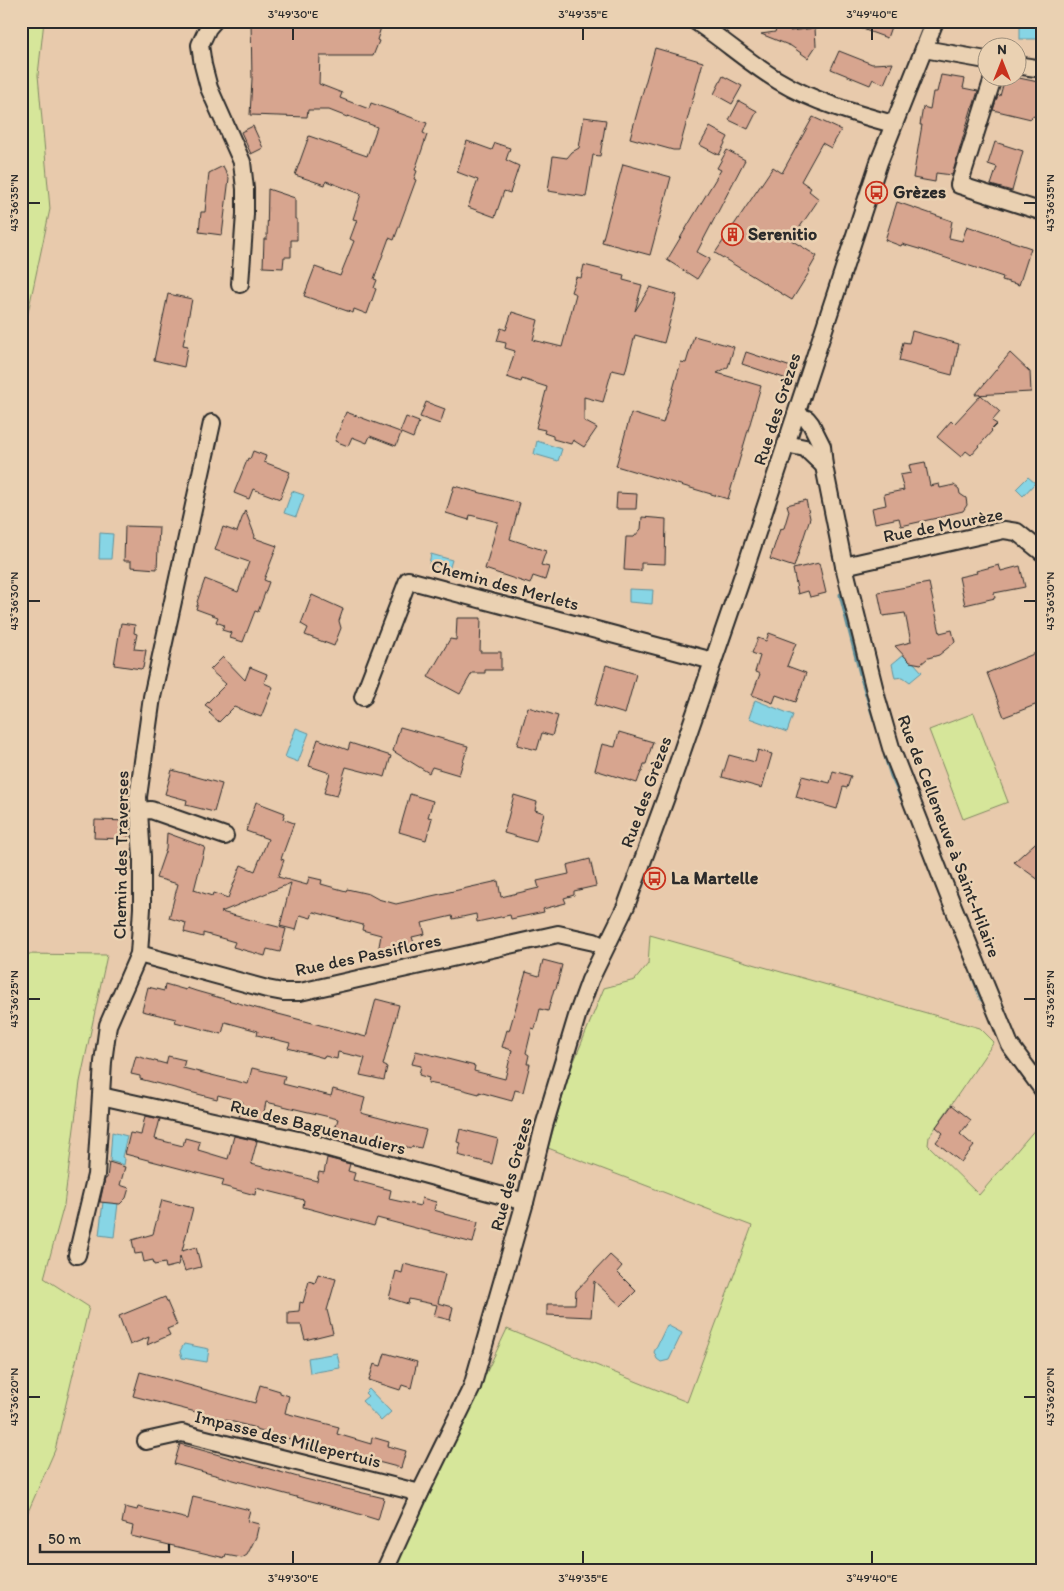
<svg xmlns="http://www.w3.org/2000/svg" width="1064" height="1591" font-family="Itim,sans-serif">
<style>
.green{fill:#d6e69a;stroke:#808862}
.water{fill:#87d5e5;stroke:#62919b}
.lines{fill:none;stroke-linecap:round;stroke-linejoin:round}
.stream{stroke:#62919b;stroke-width:5}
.building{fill:#d7a58f;stroke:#2b2b2b}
.street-casing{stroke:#2b2b2b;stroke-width:20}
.street{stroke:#ead1b2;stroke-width:16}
.ticks{fill:none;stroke:#2b2b2b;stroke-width:2}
.labels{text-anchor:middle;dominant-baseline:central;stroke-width:5;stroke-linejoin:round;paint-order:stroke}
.poi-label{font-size:18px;font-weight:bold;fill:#2b2b2b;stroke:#ead1b2;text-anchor:start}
.street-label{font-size:18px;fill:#2b2b2b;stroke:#ead1b2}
.neatline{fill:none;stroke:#2b2b2b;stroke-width:2}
.ticks-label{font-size:12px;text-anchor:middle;fill:#2b2b2b}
</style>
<rect width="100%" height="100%" fill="#e8caac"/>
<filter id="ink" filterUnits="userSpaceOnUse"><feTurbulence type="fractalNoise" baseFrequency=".02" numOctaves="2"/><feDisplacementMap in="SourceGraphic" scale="10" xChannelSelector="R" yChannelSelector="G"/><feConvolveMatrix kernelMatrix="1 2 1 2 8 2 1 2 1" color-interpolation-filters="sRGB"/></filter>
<g filter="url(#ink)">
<!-- green -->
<g class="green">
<path d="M21 21H44L38 75 50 209 21 345Z"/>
<path d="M974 713 1008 802 963 819 929 730Z"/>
<path d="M650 935 980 1028 994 1042 929 1137 928 1145 979 1195 1043 1120V1570H393L507 1329 687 1402 752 1226 548 1148 570 1071 604 988 635 980 648 964Z"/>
<path d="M21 954 107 955 80 1082 64 1205 44 1278 89 1307 55 1450 24 1521H21Z"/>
</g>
<!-- water -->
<g class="water">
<rect x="1020" y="22" width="23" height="17"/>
<path d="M537 441 562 449 558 461 534 454Z"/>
<path d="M1028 477 1035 483 1023 496 1016 489Z"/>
<path d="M292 491 304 495 296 517 284 513Z"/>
<path d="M100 533 113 534 111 559H99Z"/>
<path d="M431 554 452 560 449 570 429 564Z"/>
<path d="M629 589 653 590 652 604 629 602Z"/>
<path d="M903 655 910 662 914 663 922 672 910 682 903 677 895 678 892 664Z"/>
<path d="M755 700 793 715 787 732 749 718Z"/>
<path d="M296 728 309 733 298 762 285 757Z"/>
<path d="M112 1132 127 1136 122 1157 125 1159 124 1165 110 1161Z"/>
<path d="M103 1202 118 1203 114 1237 99 1235Z"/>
<path d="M667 1325 682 1333 669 1360 661 1362 657 1359 654 1352Z"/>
<path d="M184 1344 209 1349 207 1362 182 1358 180 1351Z"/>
<path d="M337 1353 340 1368 310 1373 308 1358Z"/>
<path d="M369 1389 391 1412 381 1421 362 1401 368 1396 365 1393Z"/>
</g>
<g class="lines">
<!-- stream -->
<g class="stream">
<path d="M841 595 862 678 875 720"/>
<path d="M886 757 892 776 903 800"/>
<path d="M973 975 982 999"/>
</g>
</g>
<!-- building -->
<g class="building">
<path d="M251 21H383L377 40 379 41 373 56H320L319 84 342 93 340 98 369 109 371 103 427 123 423 133 427 135 415 170 417 171 414 179 416 180 394 240 389 238 374 279 377 280 374 288 376 289 367 314 354 309 353 313 304 296 315 267 340 276 354 241 350 239 357 220 353 219 361 194 326 181 325 185 295 175 309 136 367 156 377 127 348 116 347 117 329 110H308L307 117 250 115 252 79Z"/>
<path d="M779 21H794L790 31 815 28 816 46 808 58 791 46 761 34 775 32Z"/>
<path d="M846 21H893L887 38 846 23Z"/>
<path d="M655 48 703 62 679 150H673L630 138Z"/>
<path d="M839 51 872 64 893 63 884 84 873 79 870 85 831 69Z"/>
<path d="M941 75 965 79 963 88 978 91 973 107H972L952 175 936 173 935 182 913 178 922 125H920L923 107 930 109 933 92H937Z"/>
<path d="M723 76 742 86 732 104 714 94Z"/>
<path d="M1005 78H1019L1043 83V118L1032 116 1031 119 993 110 998 95 1000 96Z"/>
<path d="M739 101 757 111 748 129 729 120Z"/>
<path d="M584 117 606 120 600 156 593 155 586 197 548 191 553 156 567 158 572 152 579 148Z"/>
<path d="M813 117 841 130 831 148 822 143 801 181 811 188 809 191 819 199 791 240 817 256 809 270 810 271 792 300 715 253 773 167 782 173Z"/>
<path d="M253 126 263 148 251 154 241 132Z"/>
<path d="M710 127 728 137 719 155 700 145Z"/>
<path d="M467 141 492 150 495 143 510 148 506 160 519 166 510 193 504 191 495 217 468 207 478 180 457 172Z"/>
<path d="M995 142 1023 151 1012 191 991 185 997 167 988 164Z"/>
<path d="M727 150 745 160 697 252 710 259 697 279 667 260 721 170 717 168Z"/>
<path d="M623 164 671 177 650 255 602 242Z"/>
<path d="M223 166 229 178 222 235 199 232 201 212H205L209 173Z"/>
<path d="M268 189 295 198V219H297V240H291V257H284L283 268 263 267 264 239H267Z"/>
<path d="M897 202 952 221 949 238 962 241 967 226 1031 248 1019 285 1002 280 1003 277 919 249 902 244 901 246 885 240Z"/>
<path d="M584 265 624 275 623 280 642 285 635 311 650 287 677 295 664 343 635 335 625 373 612 370 603 402 584 397V421L597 428 584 447 573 440 571 444 553 439V436L544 433 545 430 536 428 547 387 522 379 521 382 507 377 515 351 505 348 506 343 497 341 501 328 506 330 512 312 538 320 533 340 562 347 576 294 571 292 576 277 581 278Z"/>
<path d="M168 294 192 299 183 345 188 346 184 367 154 360Z"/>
<path d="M912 331 959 344 952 375 899 361 903 342 909 343Z"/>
<path d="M694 336 734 347 728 367 717 373 761 386 728 499 616 466 631 413 663 423 681 362 686 363Z"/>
<path d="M746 352 794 368 790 380 742 364Z"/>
<path d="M1010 353 1030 372 1031 392 975 395Z"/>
<path d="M981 395 1000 412 992 421 997 424 991 430 992 431 971 455 966 451 961 457 937 437 951 421 954 424Z"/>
<path d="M426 402 445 409 440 424 420 417Z"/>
<path d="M346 412 400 432 406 417 419 422 413 438 401 433 396 446 370 436 367 443 352 437 348 446 335 441Z"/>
<path d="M253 451 266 456 264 462 290 472 280 499 253 489 249 499 234 493 248 458 250 459Z"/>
<path d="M925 462 930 486 939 484 940 488 954 485 959 489 960 494 966 498 967 505 963 511 946 515V516L901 526 899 518 875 523 872 508 886 505 884 494 904 490 900 475 911 473 909 465Z"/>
<path d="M454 486 520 503 510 539 546 551 541 565 549 567 545 580 533 576 530 584 485 569 498 522 470 515 469 520 446 513Z"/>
<path d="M617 493 637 494 636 509H616Z"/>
<path d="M806 500 810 518 794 567 770 559 780 529 784 528 789 511 787 505Z"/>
<path d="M245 510 255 536 254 538 277 546 264 580 269 582 258 612 255 611 243 642 230 638 232 633 222 630 224 625 216 622 218 617 196 609 198 603 197 602 205 579 238 592 249 562 215 550 223 527 237 532Z"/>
<path d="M642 517 666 519 665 564 641 563V571L624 570 626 537H634L641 529Z"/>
<path d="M125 526 159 527 157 569 131 567V561H124Z"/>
<path d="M819 563 826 593 810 597 808 591 798 594 793 569Z"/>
<path d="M999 565 1001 571 1020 566 1025 587 994 593 995 598 965 605 959 577 977 573 976 571Z"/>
<path d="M929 583 940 633 952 630 955 642 939 655 928 658 921 664 910 662 895 646 911 642 905 613 883 616 878 592Z"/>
<path d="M312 595 343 609 339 621 341 628 334 646 305 635 308 628 301 624Z"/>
<path d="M457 618H481L480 652H501V670H485V673H472L460 694 428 677 450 639 456 640Z"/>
<path d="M121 623 135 625 134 633 137 634 134 649 146 650 143 668H142L141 669 114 665Z"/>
<path d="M769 633 796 643 787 666 806 673 796 702 776 695 773 703 752 695 760 674 755 672 760 656 752 653 758 638 766 641Z"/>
<path d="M1036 653 1043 670V702L1004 717 987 673Z"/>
<path d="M223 657 245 680 250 667 267 674 264 683 273 687 261 717 234 707 219 722 209 713 212 710 205 705 226 684 210 670Z"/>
<path d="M606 665 636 674 625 714 595 705Z"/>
<path d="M528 707 558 716 552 736 542 733 537 750 517 745Z"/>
<path d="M400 727 468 746 459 775 432 767 429 773 393 751Z"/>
<path d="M619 732 653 742 646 764H644L642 772H641L637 783 595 770 602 744 615 747Z"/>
<path d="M318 739 348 750 350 743 391 756 385 777 346 767 337 796 324 793 330 773 309 766Z"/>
<path d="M758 750 772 754 762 788 722 777 729 755 755 762Z"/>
<path d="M172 770 222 784 214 812 186 805 187 800 165 794Z"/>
<path d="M833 771 851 776 847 788 843 787 837 809 796 797 802 776 830 783Z"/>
<path d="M410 794 433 801 428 817 432 818 426 840 399 832Z"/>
<path d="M514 795 537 802 535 810 544 813 536 842 504 833Z"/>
<path d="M256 802 285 813 283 819 294 823 281 859 284 860 278 877 307 885 309 877 322 880 321 884 346 891 347 889 369 894 378 899 396 904 498 881 501 897 539 888 537 881 569 874 567 865 590 859 596 886 574 891V895L564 898 566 903 543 909 544 912 511 919 510 915 477 922 476 914 453 919 452 916 422 923 425 934 412 937 414 943 378 952 381 935 362 930 363 925 314 912H313L311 918 300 915 296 930 280 926 291 883 221 912 286 929 280 952 267 949 265 956 233 947 235 942 203 933V937L184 932 186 923 169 918 178 884 156 878 166 849 167 833 205 847 194 890 212 896 213 893 228 898 241 865 255 871 268 839 246 831Z"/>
<path d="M95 820 129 821 128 839 94 838Z"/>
<path d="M1043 836V883L1014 862Z"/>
<path d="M543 960 562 965 556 989H554L548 1011 540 1009 535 1029 532 1028 526 1053 529 1055 527 1064H530L523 1092 515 1090 512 1101 479 1092V1094L460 1089 428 1083 429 1078 419 1075 421 1066 412 1064 416 1051 475 1066 474 1071 505 1079 512 1050 502 1047 507 1030 509 1031 526 972 539 976Z"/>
<path d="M165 984 186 990 187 988 196 991 263 1010 366 1037 376 999 399 1005 383 1065 387 1067 384 1080 360 1075 365 1058 338 1052 337 1059 325 1056 324 1058 288 1048 290 1043 257 1035 258 1031 225 1022 222 1034 175 1022 176 1019 142 1011 148 987 164 991Z"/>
<path d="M136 1056 166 1064 168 1056 185 1060 183 1068 248 1084 252 1068 285 1076 283 1084 331 1096 333 1089 365 1098 361 1113 426 1130 421 1148 412 1146 411 1148 358 1134 355 1145 332 1139 338 1119 266 1102 262 1122 239 1117 243 1102 218 1095 217 1099 140 1079V1076L131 1074Z"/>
<path d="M952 1105 971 1120 960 1134 974 1146 961 1162 936 1142 943 1133 936 1127Z"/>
<path d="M145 1116 160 1119 155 1139 183 1146 185 1138 200 1142 198 1150 228 1159 234 1136 257 1141 251 1164 317 1181 319 1172 324 1173 327 1158 350 1164 348 1171 355 1173 353 1180 391 1190 389 1199 420 1206 422 1198 436 1202 434 1210 444 1213V1214L478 1222 473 1243 377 1218 374 1226 303 1207 304 1200 256 1188 255 1195 226 1187 222 1186 224 1180 125 1154 130 1133 141 1135Z"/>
<path d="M460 1129 498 1139 492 1164 458 1155 461 1143 457 1142Z"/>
<path d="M109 1162 125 1167 120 1185 129 1188 126 1198 120 1204 100 1202 105 1179 107 1178Z"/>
<path d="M162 1200 193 1208 182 1251 196 1247 201 1267 185 1271 180 1256 178 1265 166 1268 165 1263 154 1265 153 1260 144 1262 142 1253 135 1254 132 1240 153 1234Z"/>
<path d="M610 1255 622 1266 617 1272 636 1291 621 1306 594 1281 591 1317 547 1315V1304H575L576 1291Z"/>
<path d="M404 1264 445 1274 438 1303 453 1307 450 1320 434 1316 437 1305 409 1299 408 1304 389 1298 396 1271 402 1273Z"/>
<path d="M318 1274 336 1279 327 1310 333 1333 305 1340 301 1325H288V1312L299 1311 300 1302 303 1303 309 1281 315 1283Z"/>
<path d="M165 1297 177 1325 167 1329 170 1335 147 1345 149 1337 130 1345 119 1316Z"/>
<path d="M385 1353 417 1362 411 1388 402 1385 400 1390 369 1380 374 1364 381 1366Z"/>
<path d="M140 1372 255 1403 260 1385 280 1391V1393L289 1396 285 1413 339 1427 337 1434 371 1444 372 1437 389 1442 388 1446 406 1451 401 1468 256 1430V1428L192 1411 133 1396Z"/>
<path d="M180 1444 305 1479 384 1498 378 1520 352 1512 174 1464Z"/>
<path d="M193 1496 250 1510 247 1521 259 1524 256 1537 247 1555 242 1558 226 1555 225 1558 131 1536 133 1526 122 1523 125 1507 137 1510 138 1507 188 1519Z"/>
</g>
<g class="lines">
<defs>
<g id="street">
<path d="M214 21 208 28 200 45 203 65 209 88 242 162 245 189V214L240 284"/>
<path d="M695 21C724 40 750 64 779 81 812 101 856 114 893 124"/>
<path d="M924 49 986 60"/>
<path d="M1016 65 1043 69"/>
<path d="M993 78 959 185 1043 212"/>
<path d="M796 415 807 419 811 424 822 446 824 466 844 566 877 699 892 751 950 899 1010 1045 1043 1090"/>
<path d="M786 444 805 448 824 466"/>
<path d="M844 566 1004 530 1017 532 1043 553"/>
<path d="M363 697 408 580 713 661"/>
<path d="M139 811 151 810 225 836"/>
<path d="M139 954 267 989 283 992H300L558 934 594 942 605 947"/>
<path d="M101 1096 307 1142 525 1202"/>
<path d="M77 1255 96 1175 103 1062 108 1025 139 954 142 908V857L138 797 152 697 212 423"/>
<path d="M146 1441 182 1433 420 1493"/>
<path d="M385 1570 420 1493 472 1387 525 1202 544 1126 578 1013 590 980 626 906 669 789 747 563 879 162 935 21"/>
</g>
</defs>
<!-- street casing -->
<use href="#street" class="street-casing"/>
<!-- street -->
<use href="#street" class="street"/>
</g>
</g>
<!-- ticks -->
<path class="ticks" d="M293 28V40M583 28V40M872 28V40M28 203H40M1024 203H1036M28 601H40M1024 601H1036M28 999H40M1024 999H1036M28 1397H40M1024 1397H1036M293 1551V1564M583 1551V1564M872 1551V1564"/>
<!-- icons -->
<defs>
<symbol id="bus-ring" viewBox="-11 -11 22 22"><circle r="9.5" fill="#ead1b2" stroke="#c8321e" stroke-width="1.5"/><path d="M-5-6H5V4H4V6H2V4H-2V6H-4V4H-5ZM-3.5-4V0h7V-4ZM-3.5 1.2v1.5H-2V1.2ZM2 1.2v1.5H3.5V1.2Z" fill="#c8321e"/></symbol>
<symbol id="building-ring" viewBox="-11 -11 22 22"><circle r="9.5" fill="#ead1b2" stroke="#c8321e" stroke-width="1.5"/><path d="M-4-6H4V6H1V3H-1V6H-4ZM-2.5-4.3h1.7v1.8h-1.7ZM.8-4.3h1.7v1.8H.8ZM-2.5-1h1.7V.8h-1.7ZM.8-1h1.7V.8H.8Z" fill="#c8321e"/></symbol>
</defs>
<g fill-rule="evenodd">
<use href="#bus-ring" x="864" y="180" width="25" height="25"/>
<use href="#building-ring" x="720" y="222" width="25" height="25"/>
<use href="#bus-ring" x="642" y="866" width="25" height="25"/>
</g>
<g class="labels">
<!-- poi labels -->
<g class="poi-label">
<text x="893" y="192">Grèzes</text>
<text x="748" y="234">Serenitio</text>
<text x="671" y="878">La Martelle</text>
</g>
<!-- street labels -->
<g class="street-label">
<text transform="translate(777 409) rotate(-72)">Rue des Grèzes</text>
<text transform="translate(943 525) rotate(-11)">Rue de Mourèze</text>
<text transform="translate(505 585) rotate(15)">Chemin des Merlets</text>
<text transform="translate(646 792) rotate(-70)">Rue des Grèzes</text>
<text transform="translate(949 836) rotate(69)">Rue de Celleneuve à Saint-Hilaire</text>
<text transform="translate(121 855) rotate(-89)">Chemin des Traverses</text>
<text transform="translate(368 955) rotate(-12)">Rue des Passiflores</text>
<text transform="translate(318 1127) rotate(14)">Rue des Baguenaudiers</text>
<text transform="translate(511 1174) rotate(-75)">Rue des Grèzes</text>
<text transform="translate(288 1439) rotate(14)">Impasse des Millepertuis</text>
</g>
</g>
<!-- margin -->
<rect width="1064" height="1591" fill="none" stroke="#ead1b2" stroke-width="55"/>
<!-- north arrow -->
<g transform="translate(1002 62)"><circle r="24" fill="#ead1b2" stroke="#9e8f7c"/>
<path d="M0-4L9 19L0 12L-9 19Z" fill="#c8321e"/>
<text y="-8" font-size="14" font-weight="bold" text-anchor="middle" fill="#2b2b2b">N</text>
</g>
<!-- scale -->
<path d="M40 1544v8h129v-8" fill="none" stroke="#2b2b2b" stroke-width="2.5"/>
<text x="48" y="1544" font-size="15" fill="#2b2b2b" stroke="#ead1b2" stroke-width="4" paint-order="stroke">50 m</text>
<rect x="28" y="28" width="1008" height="1536" class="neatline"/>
<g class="ticks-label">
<text x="293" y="18">3°49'30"E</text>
<text x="583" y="18">3°49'35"E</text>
<text x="872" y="18">3°49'40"E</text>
<text transform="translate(14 203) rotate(-90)" y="4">43°36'35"N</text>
<text transform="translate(1050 203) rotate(-90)" y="4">43°36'35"N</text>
<text transform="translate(14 601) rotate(-90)" y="4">43°36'30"N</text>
<text transform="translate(1050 601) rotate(-90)" y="4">43°36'30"N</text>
<text transform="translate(14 999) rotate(-90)" y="4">43°36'25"N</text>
<text transform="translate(1050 999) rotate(-90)" y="4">43°36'25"N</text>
<text transform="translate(14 1397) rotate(-90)" y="4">43°36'20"N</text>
<text transform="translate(1050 1397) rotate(-90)" y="4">43°36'20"N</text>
<text x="293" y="1582">3°49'30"E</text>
<text x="583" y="1582">3°49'35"E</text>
<text x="872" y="1582">3°49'40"E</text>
</g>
</svg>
